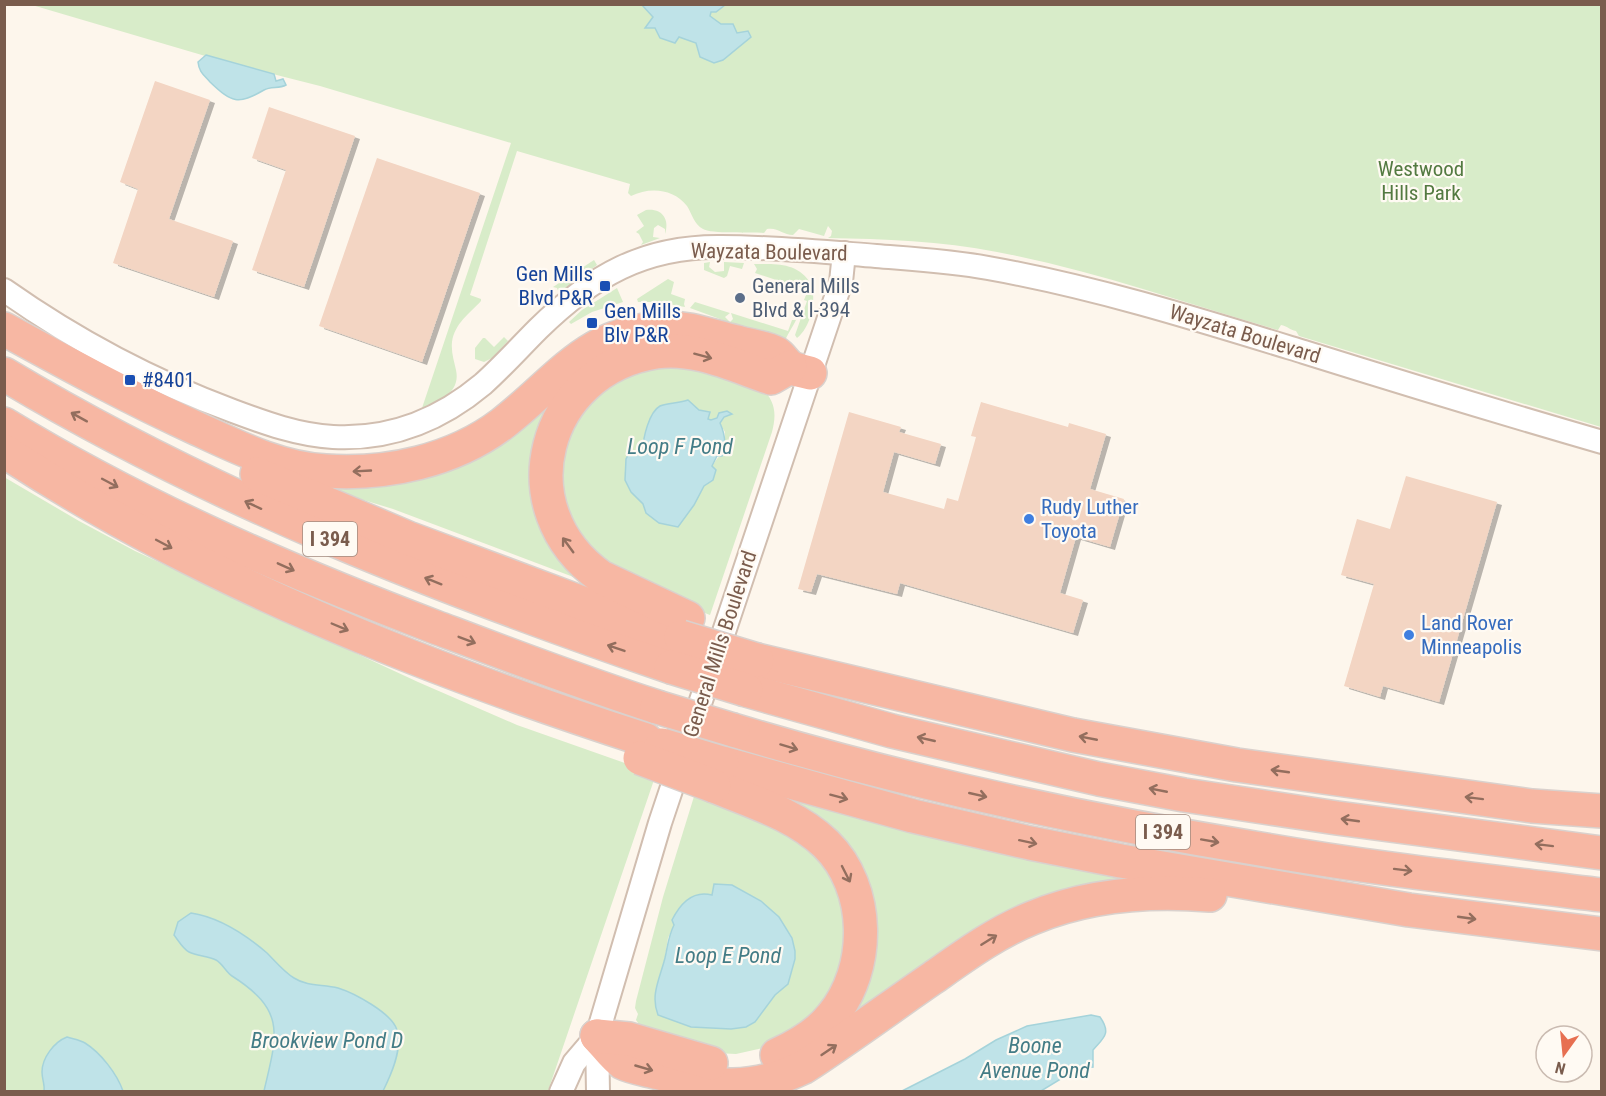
<svg xmlns="http://www.w3.org/2000/svg" width="1606" height="1096" font-family="'Roboto Condensed',sans-serif">
<style>
.green{fill:#d8ecc9;fill-rule:evenodd}
.water{fill:#bfe3e8;stroke:#a5d3da;stroke-width:1.5}
.building{fill:#f3d5c3;filter:url(#shadow)}
.lines{fill:none;stroke-linecap:round;stroke-linejoin:round}
.tertiary-casing{stroke:#d1beb0;stroke-width:26}
.motorway-casing{stroke:#dad1cd;stroke-width:36}
.tertiary{stroke:#fff;stroke-width:22}
.motorway{stroke:#f7b7a3;stroke-width:33}
.motorway-bridge-casing{stroke:#dad1cd;stroke-width:36;stroke-linecap:butt}
.motorway-bridge{stroke:#f7b7a3;stroke-width:33}
.oneway{stroke:#936e5e}
.transit-dot{fill:#1a4fb4;stroke:#fffaf3;stroke-width:2}
.service-dot{fill:#5c6f8a;stroke:#fffaf3;stroke-width:2}
.shop-dot{fill:#3f7fe0;stroke:#fffaf3;stroke-width:2}
.labels{text-anchor:middle;dominant-baseline:central;stroke-width:4.5;stroke-linejoin:round;paint-order:stroke}
.shield{fill:#fffaf3;stroke:#a28b7f;stroke-width:1.5}
.shield-label{font-size:20px;font-weight:bold;fill:#7a5c4d}
.park-label{font-size:21px;fill:#537a41;stroke:#fffaf3}
.street-label{font-size:21px;fill:#7a5c4d;stroke:#fffaf3}
.transit-label{font-size:21px;fill:#164399;stroke:#fffaf3;text-anchor:start}
.service-label{font-size:21px;fill:#4e5e75;stroke:#fffaf3;text-anchor:start}
.shop-label{font-size:21px;fill:#366cbe;stroke:#fffaf3;text-anchor:start}
.water-label{font-size:22px;font-style:italic;fill:#437c86;stroke:#fffaf3}
</style>
<defs>
<filter id="shadow"><feDropShadow dx="5" dy="3" stdDeviation="0" flood-color="#0004"/></filter>
</defs>
<rect width="100%" height="100%" fill="#fdf6ec"/>
<!-- green -->
<g class="green">
<path d="M32 5H1601V427L1299 336 1296 331C1290 330 1287 326 1281 325L1278 330C1185 303 1092 270 997 252 941 241 884 239 828 238L831 236 832 231 828 226 824 236 799 229 793 235C783 235 778 227 767 229L764 233C753 232 710 234 703 229 694 224 692 214 687 206 673 188 649 187 631 196L628 193 630 184 517 151 470 295 481 299V301C469 314 455 323 452 342 451 352 454 361 456 370 461 393 439 401 422 408L511 143 320 86 229 63Z"/>
<path d="M646 210C662 208 670 219 665 234V229L658 225 654 228 653 237 660 238 641 245 643 242 639 234 636 232 644 226 637 215Z"/>
<path d="M594 260 597 265 559 293 557 288 553 287Z"/>
<path d="M710 262 709 267 715 272 724 271V262L744 263 742 269 730 266 727 276 724 278 704 270V263Z"/>
<path d="M754 264C774 264 796 262 809 281L803 289 755 273 757 269Z"/>
<path d="M668 279 674 282 671 294 685 299 684 304 685 307 657 302H638L637 299Z"/>
<path d="M617 288 623 302 592 312 571 324 569 322 582 310Z"/>
<path d="M812 288C816 303 810 328 797 338L795 335 807 301 804 300 808 290Z"/>
<path d="M695 302 730 313 725 317 730 322 733 319 731 313 788 331 792 320H796C793 327 785 337 785 343L690 308Z"/>
<path d="M504 337 508 341 492 358 484 362 475 359V348L483 338H485L494 347Z"/>
<path d="M674 362 761 387C775 401 777 413 772 432L710 615 625 581 565 532 559 444 605 383ZM688 400 699 410 710 412 708 419 712 420 731 414 724 417 720 424 725 432 724 453C711 459 702 491 694 505L644 504 631 492 640 452 643 449C643 431 651 420 661 406Z"/>
<path d="M576 370 547 424 584 581 393 509 334 491 338 479H367Z"/>
<path d="M4 477 79 521 135 551 418 682 517 725 656 774 548 1091H5Z"/>
<path d="M758 789 1175 880 1096 892 812 1053 867 913Z"/>
<path d="M696 790 726 802 826 855 854 937 825 1009 772 1046 736 1054 715 1053 644 1031 636 1020 638 1014 635 1008 636 1001 663 897ZM715 884 732 885 761 901 779 917 792 937 795 951V959L788 984 775 995 755 1022 746 1027 731 1029 691 1027 658 1015 655 997 665 957 668 938 674 925 712 895Z"/>
</g>
<!-- water -->
<g class="water">
<path d="M642 5H725L716 12H711L710 16 721 24H733L737 33 748 31 751 37 723 60 714 63 700 57 696 43 679 37 675 43 660 38 655 28H645L653 17Z"/>
<path d="M206 55 274 74 276 81 283 79 286 85C279 89 271 86 264 90 238 105 232 103 210 82 204 75 199 72 198 62Z"/>
<path d="M688 400 699 410 710 412 708 419 711 420 717 418 719 413 727 411 732 414 724 417 720 423C725 434 727 444 722 456H717L712 466 716 470 713 480 704 486 694 505 678 527 659 523 646 513 643 504 631 492 625 480 626 459 630 452H640L643 449C643 438 649 412 660 406 667 403 679 403 688 400Z"/>
<path d="M714 884 732 885 761 901 779 917 792 938 795 951V959L788 984 775 995 755 1022 746 1027 731 1029 691 1027 658 1015C650 995 660 978 665 958 668 945 668 937 674 925L672 920C680 904 693 890 712 895Z"/>
<path d="M191 913C218 917 246 935 267 953 275 961 284 972 294 978 308 987 323 984 338 988 354 993 392 1013 397 1030 403 1049 391 1075 383 1091H264C277 1035 287 1011 232 976 226 972 222 963 216 960 208 956 197 956 189 952 183 949 178 940 174 935L178 922Z"/>
<path d="M1091 1015 1100 1017C1112 1034 1103 1038 1093 1050V1067L1077 1069 1041 1091H902L965 1059 996 1040 1027 1026Z"/>
<path d="M67 1037C73 1039 80 1040 85 1043 101 1053 117 1074 123 1091H44C45 1085 42 1079 42 1072 42 1058 54 1042 67 1037Z"/>
</g>
<!-- building -->
<g class="building">
<path d="M155 81 210 100 169 219 233 241 214 297 113 263 138 189 120 182Z"/>
<path d="M269 107 355 136 304 287 252 270 286 170 252 158Z"/>
<path d="M377 158 480 193 422 362 319 326Z"/>
<path d="M981 402 1068 427 1069 423 1106 434 1090 489 1124 499 1110 547 1076 537 1060 593 1083 600 1073 633 900 583 897 594 817 574 811 592 798 589 849 412 901 427 899 432 941 444 935 464 894 452 883 492 944 509 947 498 958 501 976 437 971 436Z"/>
<path d="M1406 476 1497 502 1439 702 1383 686 1380 697 1344 686 1374 584 1341 575 1357 519 1390 529Z"/>
</g>
<g class="lines">
<defs>
<g id="tertiary">
<path d="M4 290C75 340 152 381 233 411 265 423 298 435 333 437 389 440 440 420 483 384 502 367 520 347 538 329 592 276 644 246 721 247 773 247 825 252 876 256 913 259 951 261 988 268 1095 287 1200 320 1304 352 1403 383 1502 413 1602 442"/>
<path d="M561 1092 574 1063 597 1036"/>
<path d="M598 1092 597 1036 660 823 841 282 844 253"/>
</g>
<g id="motorway">
<path d="M4 329C68 364 132 399 198 429 239 448 281 469 326 471 387 475 453 461 502 424 558 381 588 330 666 328 690 327 713 337 737 342 749 346 765 347 776 353 781 356 784 362 789 366 794 370 803 371 810 373"/>
<path d="M4 374C214 500 441 588 671 667"/>
<path d="M4 424C140 507 287 571 435 627 509 655 582 683 657 707"/>
<path d="M4 451C201 580 423 668 646 740"/>
<path d="M257 474 408 538 609 613 681 637"/>
<path d="M688 618 601 577C505 509 542 370 656 352 695 346 735 366 771 378L790 367"/>
<path d="M757 660 1073 735 1237 765 1532 806 1602 811"/>
<path d="M746 690 892 731 1099 779 1184 795 1337 818 1602 853"/>
<path d="M733 730C906 782 1082 820 1260 849 1373 869 1488 881 1602 895"/>
<path d="M722 763 913 816 1030 843 1121 861 1409 910 1602 934"/>
<path d="M714 786C753 802 796 815 826 844 871 888 871 969 832 1016 818 1034 797 1046 777 1055"/>
<path d="M597 1036C605 1044 614 1057 623 1063 633 1068 649 1070 659 1073 713 1088 753 1092 804 1067 847 1039 889 1008 931 979 964 956 995 933 1032 918 1089 894 1149 890 1210 895"/>
<path d="M597 1036 629 1039 711 1063"/>
</g>
</defs>
<!-- tertiary casing -->
<use href="#tertiary" class="tertiary-casing"/>
<!-- motorway casing -->
<use href="#motorway" class="motorway-casing"/>
<!-- tertiary -->
<use href="#tertiary" class="tertiary"/>
<!-- motorway -->
<use href="#motorway" class="motorway"/>
<defs>
<g id="motorway-bridge">
<path d="M681 637 757 660"/>
<path d="M671 667 746 690"/>
<path d="M657 707 733 730"/>
<path d="M662 745 722 763"/>
<path d="M640 758 714 786"/>
</g>
</defs>
<!-- motorway-bridge casing -->
<use href="#motorway-bridge" class="motorway-bridge-casing"/>
<!-- motorway-bridge -->
<use href="#motorway-bridge" class="motorway-bridge"/>
</g>
<!-- one-way arrows -->
<defs><path id="oneway-shaft" d="M-6 0H5M1.5-3L5.5 0L1.5 3" fill="none" stroke-width="1.6" stroke-linecap="round" stroke-linejoin="round" transform="scale(1.5)"/></defs>
<g class="oneway">
<use href="#oneway-shaft" transform="translate(703 356) rotate(15)"/>
<use href="#oneway-shaft" transform="translate(79 417) rotate(-151)"/>
<use href="#oneway-shaft" transform="translate(362 471) rotate(177)"/>
<use href="#oneway-shaft" transform="translate(110 483) rotate(28)"/>
<use href="#oneway-shaft" transform="translate(253 505) rotate(-155)"/>
<use href="#oneway-shaft" transform="translate(164 544) rotate(28)"/>
<use href="#oneway-shaft" transform="translate(568 545) rotate(-126)"/>
<use href="#oneway-shaft" transform="translate(286 567) rotate(24)"/>
<use href="#oneway-shaft" transform="translate(433 581) rotate(-158)"/>
<use href="#oneway-shaft" transform="translate(340 627) rotate(23)"/>
<use href="#oneway-shaft" transform="translate(467 640) rotate(21)"/>
<use href="#oneway-shaft" transform="translate(616 648) rotate(-161)"/>
<use href="#oneway-shaft" transform="translate(1088 738) rotate(-169)"/>
<use href="#oneway-shaft" transform="translate(926 739) rotate(-167)"/>
<use href="#oneway-shaft" transform="translate(789 747) rotate(17)"/>
<use href="#oneway-shaft" transform="translate(1280 771) rotate(-172)"/>
<use href="#oneway-shaft" transform="translate(1158 790) rotate(-169)"/>
<use href="#oneway-shaft" transform="translate(978 795) rotate(13)"/>
<use href="#oneway-shaft" transform="translate(839 797) rotate(15)"/>
<use href="#oneway-shaft" transform="translate(1474 798) rotate(-173)"/>
<use href="#oneway-shaft" transform="translate(1350 820) rotate(-172)"/>
<use href="#oneway-shaft" transform="translate(1210 841) rotate(10)"/>
<use href="#oneway-shaft" transform="translate(1028 842) rotate(12)"/>
<use href="#oneway-shaft" transform="translate(1544 845) rotate(-173)"/>
<use href="#oneway-shaft" transform="translate(1403 870) rotate(7)"/>
<use href="#oneway-shaft" transform="translate(846 874) rotate(63)"/>
<use href="#oneway-shaft" transform="translate(1467 918) rotate(8)"/>
<use href="#oneway-shaft" transform="translate(989 940) rotate(-32)"/>
<use href="#oneway-shaft" transform="translate(829 1050) rotate(-34)"/>
<use href="#oneway-shaft" transform="translate(644 1068) rotate(16)"/>
</g>
<!-- markers -->
<g class="transit-dot">
<rect x="599" y="280" width="12" height="12" rx="3"/>
<rect x="586" y="317" width="12" height="12" rx="3"/>
<rect x="124" y="374" width="12" height="12" rx="3"/>
</g>
<circle class="service-dot" cx="740" cy="298" r="6"/>
<g class="shop-dot">
<circle cx="1029" cy="519" r="6"/>
<circle cx="1409" cy="635" r="6"/>
</g>
<g class="labels">
<!-- shield labels -->
<g class="shield">
<rect x="303" y="522" width="54" height="34" rx="4.5"/>
<rect x="1136" y="815" width="54" height="34" rx="4.5"/>
</g>
<g class="shield-label">
<text x="330" y="539">I 394</text>
<text x="1163" y="832">I 394</text>
</g>
<!-- park labels -->
<g class="park-label">
<text x="1421" y="169">Westwood<tspan x="1421" dy="24">Hills Park</tspan></text>
</g>
<!-- street labels -->
<g class="street-label">
<text transform="translate(769 252) rotate(1)">Wayzata Boulevard</text>
<text transform="translate(1245 334) rotate(17)">Wayzata Boulevard</text>
<text transform="translate(720 644) rotate(-72)">General Mills Boulevard</text>
</g>
<!-- transit labels -->
<g class="transit-label">
<text x="593" y="274" text-anchor="end">Gen Mills<tspan x="593" dy="24">Blvd P&amp;R</tspan></text>
<text x="604" y="311">Gen Mills<tspan x="604" dy="24">Blv P&amp;R</tspan></text>
<text x="142" y="380">#8401</text>
</g>
<!-- service labels -->
<g class="service-label">
<text x="752" y="286">General Mills<tspan x="752" dy="24">Blvd &amp; I-394</tspan></text>
</g>
<!-- shop labels -->
<g class="shop-label">
<text x="1041" y="507">Rudy Luther<tspan x="1041" dy="24">Toyota</tspan></text>
<text x="1421" y="623">Land Rover<tspan x="1421" dy="24">Minneapolis</tspan></text>
</g>
<!-- water labels -->
<g class="water-label">
<text x="680" y="446">Loop F Pond</text>
<text x="728" y="955">Loop E Pond</text>
<text x="327" y="1040">Brookview Pond D</text>
<text x="1035" y="1045">Boone<tspan x="1035" dy="25">Avenue Pond</tspan></text>
</g>
</g>
<!-- border -->
<rect width="1606" height="1096" fill="none" stroke="#7a5c4d" stroke-width="12"/>
<!-- north arrow -->
<g transform="translate(1564 1054) rotate(195)"><circle r="28" fill="#fffaf3" stroke="#cabbb1" stroke-width="1.5"/>
<path d="M0-4.5L10 22L0 15L-10 22Z" fill="#e76f51"/>
<text y="-9" font-size="16" font-weight="bold" text-anchor="middle" fill="#7a5c4d">N</text>
</g>
</svg>
